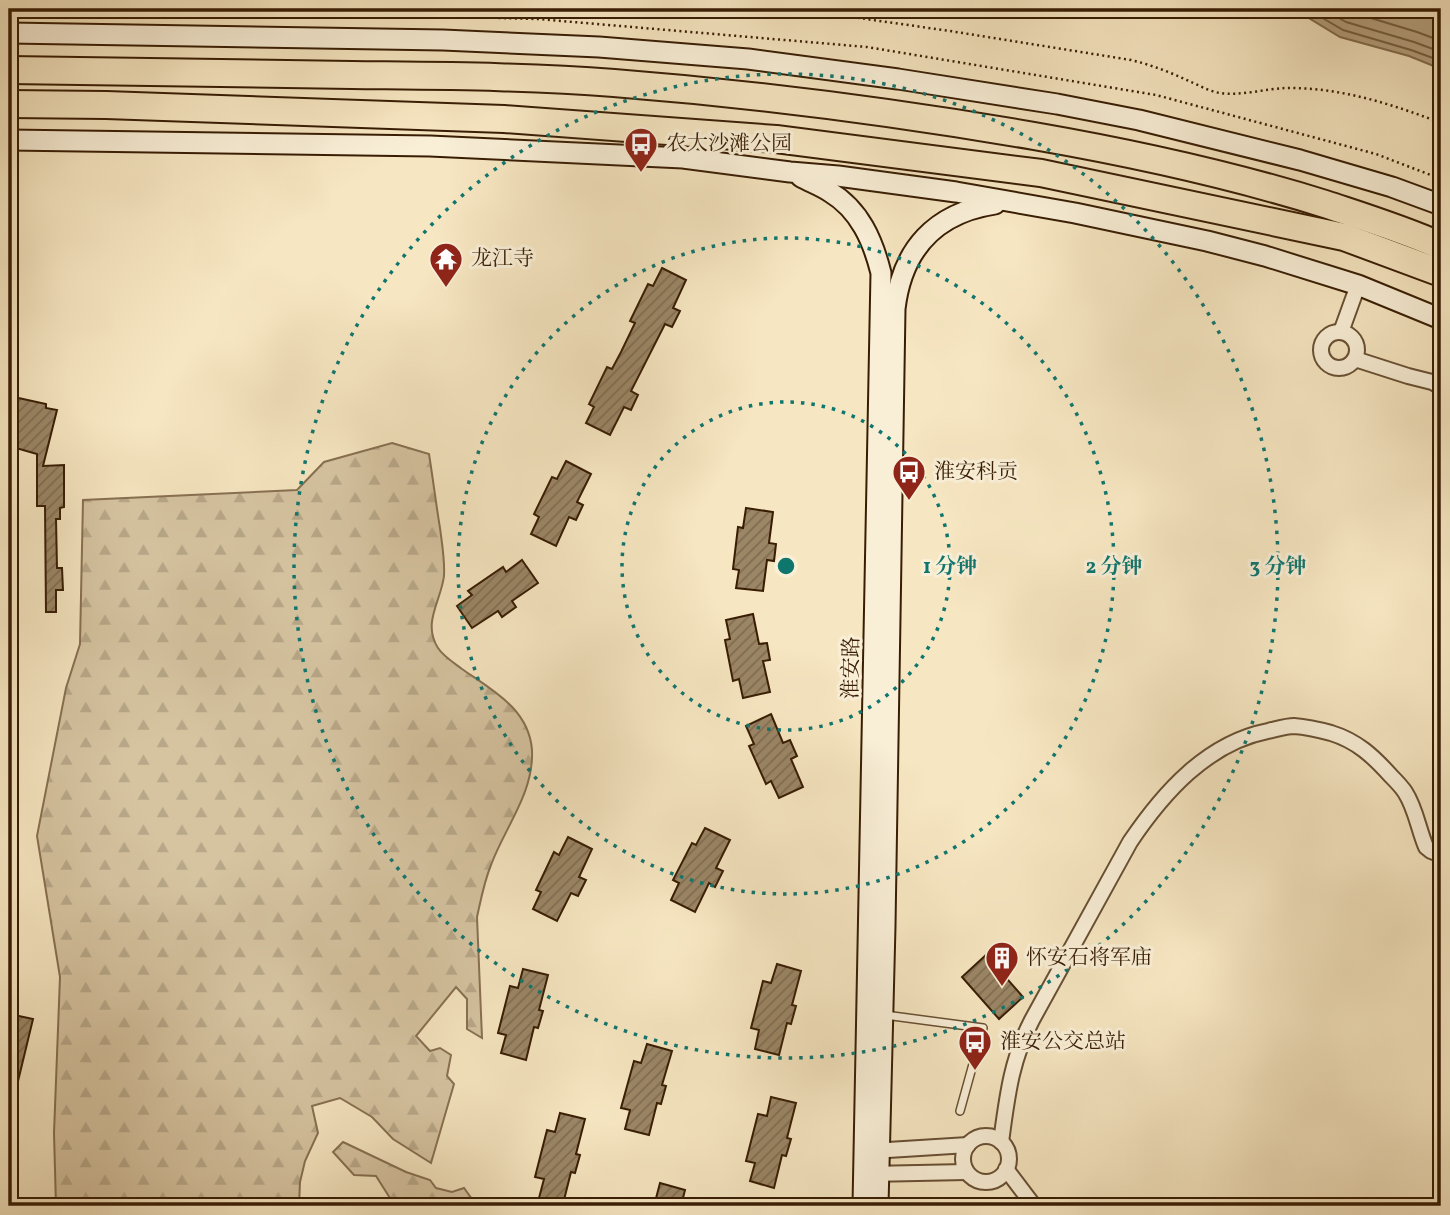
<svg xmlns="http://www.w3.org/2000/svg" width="1450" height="1215" font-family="Vollkorn,'Noto Serif SC',serif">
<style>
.forest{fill:url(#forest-firs);stroke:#877052;stroke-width:2}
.water{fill:#b5a281;stroke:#836d4f;stroke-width:2}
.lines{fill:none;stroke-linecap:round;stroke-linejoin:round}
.shore{stroke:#766042;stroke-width:2}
.building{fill:url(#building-hatch);stroke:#381d04;stroke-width:2}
.lane-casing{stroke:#684f33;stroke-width:10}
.street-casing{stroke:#684f33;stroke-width:18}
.secondary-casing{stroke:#381d04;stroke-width:23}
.highway-casing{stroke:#381d04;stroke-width:30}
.path{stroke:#381d04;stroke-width:2.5;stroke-dasharray:2 3.5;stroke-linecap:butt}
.lane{stroke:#f9efd7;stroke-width:7}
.street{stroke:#f9efd7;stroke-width:14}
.secondary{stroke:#f9efd7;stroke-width:19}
.highway{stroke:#f6e6c1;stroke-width:26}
.ring{fill:none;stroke:#0f766e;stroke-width:3.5;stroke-dasharray:3.5 7}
.labels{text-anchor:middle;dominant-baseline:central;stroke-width:6;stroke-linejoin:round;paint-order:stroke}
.poi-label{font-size:21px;fill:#381d04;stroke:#f9efd7;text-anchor:start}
.street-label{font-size:21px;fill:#381d04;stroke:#f9efd7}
.centre{fill:#0f766e;stroke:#f9efd7;stroke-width:3.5}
.ring-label{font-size:21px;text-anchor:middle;font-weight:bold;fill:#0f766e;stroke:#f9efd7;stroke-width:6;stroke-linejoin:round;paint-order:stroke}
</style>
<defs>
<pattern id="forest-firs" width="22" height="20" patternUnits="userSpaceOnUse" patternTransform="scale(1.75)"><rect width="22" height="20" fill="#d6c4a1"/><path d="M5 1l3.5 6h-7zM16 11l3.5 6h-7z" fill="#b8a889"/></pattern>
<pattern id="building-hatch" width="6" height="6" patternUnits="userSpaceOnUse" patternTransform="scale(1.75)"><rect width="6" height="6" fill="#9b8666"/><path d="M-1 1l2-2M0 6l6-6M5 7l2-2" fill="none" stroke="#7f6d52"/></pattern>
</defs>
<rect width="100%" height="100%" fill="#f6e6c1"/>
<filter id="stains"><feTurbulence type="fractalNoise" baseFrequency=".00286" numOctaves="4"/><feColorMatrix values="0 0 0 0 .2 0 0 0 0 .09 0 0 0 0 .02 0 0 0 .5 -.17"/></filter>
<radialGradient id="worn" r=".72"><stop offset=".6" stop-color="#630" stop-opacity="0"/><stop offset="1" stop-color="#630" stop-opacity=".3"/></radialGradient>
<!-- forest -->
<g class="forest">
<path d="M392 443 429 454C433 479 436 504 440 528 442 544 445 560 444 576 441 601 422 623 438 648 443 656 454 663 462 669 492 690 529 709 532 750 534 793 505 827 491 865 484 882 481 899 477 917L482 1038 467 1029V999L456 987 416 1036 430 1051 440 1048 451 1055 447 1076 454 1084 431 1163 393 1139 372 1117 340 1098 312 1106 318 1133 305 1161 300 1182 299 1206H56L54 1133 60 977 37 836 66 688 80 644 83 500 297 490 324 462Z"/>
<path d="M343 1142 406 1172 430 1180 436 1188 452 1192 464 1188 477 1206H395L376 1176 354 1175 333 1152Z"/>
</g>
<!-- water -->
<g class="water">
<path d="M1076 9H1166C1132 21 1110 14 1076 9Z"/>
<path d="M1294 9H1441V69L1409 56 1340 37Z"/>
</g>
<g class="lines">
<!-- shore -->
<g class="shore">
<path d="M1307 9 1343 30 1411 50 1441 61"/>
<path d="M1323 9 1346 22 1414 42 1441 52"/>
<path d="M1344 9 1351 12 1417 32 1441 41"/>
</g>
</g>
<!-- building -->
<g class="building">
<path d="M662 268 686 280 673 308 680 311 672 327 665 324 631 391 638 395 631 410 624 407 610 435 586 423 594 407 589 404 607 367 612 369 621 352 635 323 630 321 648 284 653 286Z"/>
<path d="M14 397 46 404V408L57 410 43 466 64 465V507L60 508V519H56L57 568H62L63 590H56V612H46L45 506H37V454L9 446V400L13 401Z"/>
<path d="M566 461 591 474 577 502 583 505 576 520 569 517 556 546 531 534 539 517 534 514 552 477 557 479Z"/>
<path d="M746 508 773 512 769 543 776 544 774 561 767 560 763 591 736 588 739 570 733 569 738 527 743 528Z"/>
<path d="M522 560 538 583 512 601 516 607 502 617 498 611 472 628 457 606 472 595 468 591 503 567 506 572Z"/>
<path d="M753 614 759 644 767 643 770 660 763 661 770 692 743 698 739 679 733 681 725 640 730 639 726 620Z"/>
<path d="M771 714 783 743 790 740 797 756 791 759 803 787 779 798 771 781 766 784 749 746 754 744 746 726Z"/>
<path d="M705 828 730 840 716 868 723 871 715 887 709 883 695 912 671 900 679 883 673 880 692 843 696 845Z"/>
<path d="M568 837 592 849 579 877 586 880 578 896 571 893 557 921 533 909 541 892 536 890 554 852 559 855Z"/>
<path d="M986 955 1023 997 999 1019 962 977Z"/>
<path d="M777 964 801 971 792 1005 796 1006 791 1024 787 1023 779 1055 755 1049 759 1030 751 1028 763 981 771 983Z"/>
<path d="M523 969 548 975 539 1010 543 1011 538 1028 534 1027 526 1060 501 1053 506 1035 498 1033 510 986 518 988Z"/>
<path d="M14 1015 33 1019 13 1102 9 1101V1034Z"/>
<path d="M647 1044 672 1051 662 1085 666 1086 661 1104 657 1103 649 1135 625 1129 630 1110 621 1108 634 1061 641 1063Z"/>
<path d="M771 1097 796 1103 787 1138 791 1139 786 1156 782 1155 774 1188 750 1181 755 1163 746 1161 758 1114 767 1116Z"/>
<path d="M560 1113 585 1119 576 1154 580 1155 575 1173 571 1172 563 1204 539 1198 544 1179 535 1177 547 1130 555 1132Z"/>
<path d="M660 1183 685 1190 681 1206H654Z"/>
</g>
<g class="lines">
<defs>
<path id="lane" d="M885 1015 983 1028 960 1111"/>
<g id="street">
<circle cx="1339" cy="350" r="18"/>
<path d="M1341 332 1358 285"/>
<path d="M1355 359 1408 376 1432 382 1441 387"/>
<circle cx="986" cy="1159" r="23"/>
<path d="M1001 1142C1007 1098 1011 1060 1032 1020L1130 842C1163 793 1207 743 1268 731 1277 729 1286 726 1294 726 1307 727 1320 730 1331 733 1357 741 1373 756 1391 776 1396 781 1401 786 1405 792 1416 809 1418 828 1426 847L1431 851 1441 855"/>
<path d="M872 1151 968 1145"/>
<path d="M1006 1169 1034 1206"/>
<path d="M869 1174 966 1172"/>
</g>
<g id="secondary">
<path d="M9 33 443 40 599 47 748 59 898 79 1057 104 1139 120 1300 160 1392 187 1441 205"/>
<path d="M9 140 430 146 683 158 790 172 838 176 956 192 1075 213 1207 241 1265 256 1358 285 1441 319"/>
<path d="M801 177C810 182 821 186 830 192 860 210 873 241 881 273L863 1206"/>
<path d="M878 1206 885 926 895 309C902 249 935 213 995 204"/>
</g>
<g id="highway">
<path d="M9 70C123 71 237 73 352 75 439 76 527 76 614 83 755 94 895 112 1034 136 1132 153 1229 174 1325 204 1364 217 1403 229 1441 246"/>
<path d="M9 104 106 105 504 119 776 139 1041 173 1344 237 1441 273"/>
</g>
</defs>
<!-- lane casing -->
<use href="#lane" class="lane-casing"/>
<!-- street casing -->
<use href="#street" class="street-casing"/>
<!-- secondary casing -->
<use href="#secondary" class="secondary-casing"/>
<!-- highway casing -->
<use href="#highway" class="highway-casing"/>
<!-- path -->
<g class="path">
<path d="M9 9 348 14 538 19 867 47 1156 95 1376 154 1441 179"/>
<path d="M748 9 838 15 950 31 1131 60C1152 65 1172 73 1191 82 1201 86 1210 92 1221 93 1240 96 1265 89 1285 88 1339 87 1392 104 1441 123"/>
</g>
<!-- lane -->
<use href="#lane" class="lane"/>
<!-- street -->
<use href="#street" class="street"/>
<!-- secondary -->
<use href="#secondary" class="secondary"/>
<!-- highway -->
<use href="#highway" class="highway"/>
</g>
<!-- distance rings -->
<g class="ring">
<circle cx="786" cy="566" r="164"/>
<circle cx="786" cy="566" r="328"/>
<circle cx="786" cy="566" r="492"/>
</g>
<!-- icons -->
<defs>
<symbol id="bus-pin" viewBox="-11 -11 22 30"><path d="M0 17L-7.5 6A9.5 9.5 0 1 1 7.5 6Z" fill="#8f2418" stroke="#f9efd7"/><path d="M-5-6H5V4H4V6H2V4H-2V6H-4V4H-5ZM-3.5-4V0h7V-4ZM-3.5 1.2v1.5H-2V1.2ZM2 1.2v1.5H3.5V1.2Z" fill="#fff"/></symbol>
<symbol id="temple-pin" viewBox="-11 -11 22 30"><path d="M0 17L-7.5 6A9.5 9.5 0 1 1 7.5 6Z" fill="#8f2418" stroke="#f9efd7"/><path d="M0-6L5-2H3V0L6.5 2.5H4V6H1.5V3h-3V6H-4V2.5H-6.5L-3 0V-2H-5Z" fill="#fff"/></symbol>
<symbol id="building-pin" viewBox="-11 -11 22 30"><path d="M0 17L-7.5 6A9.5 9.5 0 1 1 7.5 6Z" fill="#8f2418" stroke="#f9efd7"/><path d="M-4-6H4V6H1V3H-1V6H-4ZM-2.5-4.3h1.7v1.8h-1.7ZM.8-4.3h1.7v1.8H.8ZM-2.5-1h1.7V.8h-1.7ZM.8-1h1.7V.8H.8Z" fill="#fff"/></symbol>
</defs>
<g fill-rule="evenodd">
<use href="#bus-pin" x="622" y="125" width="38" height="52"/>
<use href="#temple-pin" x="427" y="240" width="38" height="52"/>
<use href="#bus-pin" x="890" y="453" width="38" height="52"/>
<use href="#building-pin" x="983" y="939" width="38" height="52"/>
<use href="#bus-pin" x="956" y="1023" width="38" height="52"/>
</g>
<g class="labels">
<!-- poi labels -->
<g class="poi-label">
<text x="666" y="144">农大沙滩公园</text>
<text x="471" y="259">龙江寺</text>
<text x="934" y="472">淮安科贡</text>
<text x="1026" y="958">怀安石将军庙</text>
<text x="1000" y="1042">淮安公交总站</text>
</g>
<!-- street labels -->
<g class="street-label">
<text transform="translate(852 668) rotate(-89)">淮安路</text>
</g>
</g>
<circle cx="786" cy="566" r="10" class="centre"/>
<g class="ring-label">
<text x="950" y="573">1 分钟</text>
<text x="1114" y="573">2 分钟</text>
<text x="1278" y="573">3 分钟</text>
</g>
<!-- margin -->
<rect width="1450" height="1215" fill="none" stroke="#f6e6c1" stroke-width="35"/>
<rect x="10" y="10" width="1429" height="1194" fill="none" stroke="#381d04" stroke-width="3.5"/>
<rect x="18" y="18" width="1415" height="1180" fill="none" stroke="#381d04" stroke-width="2"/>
<rect width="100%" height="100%" filter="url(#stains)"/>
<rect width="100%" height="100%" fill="url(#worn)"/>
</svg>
